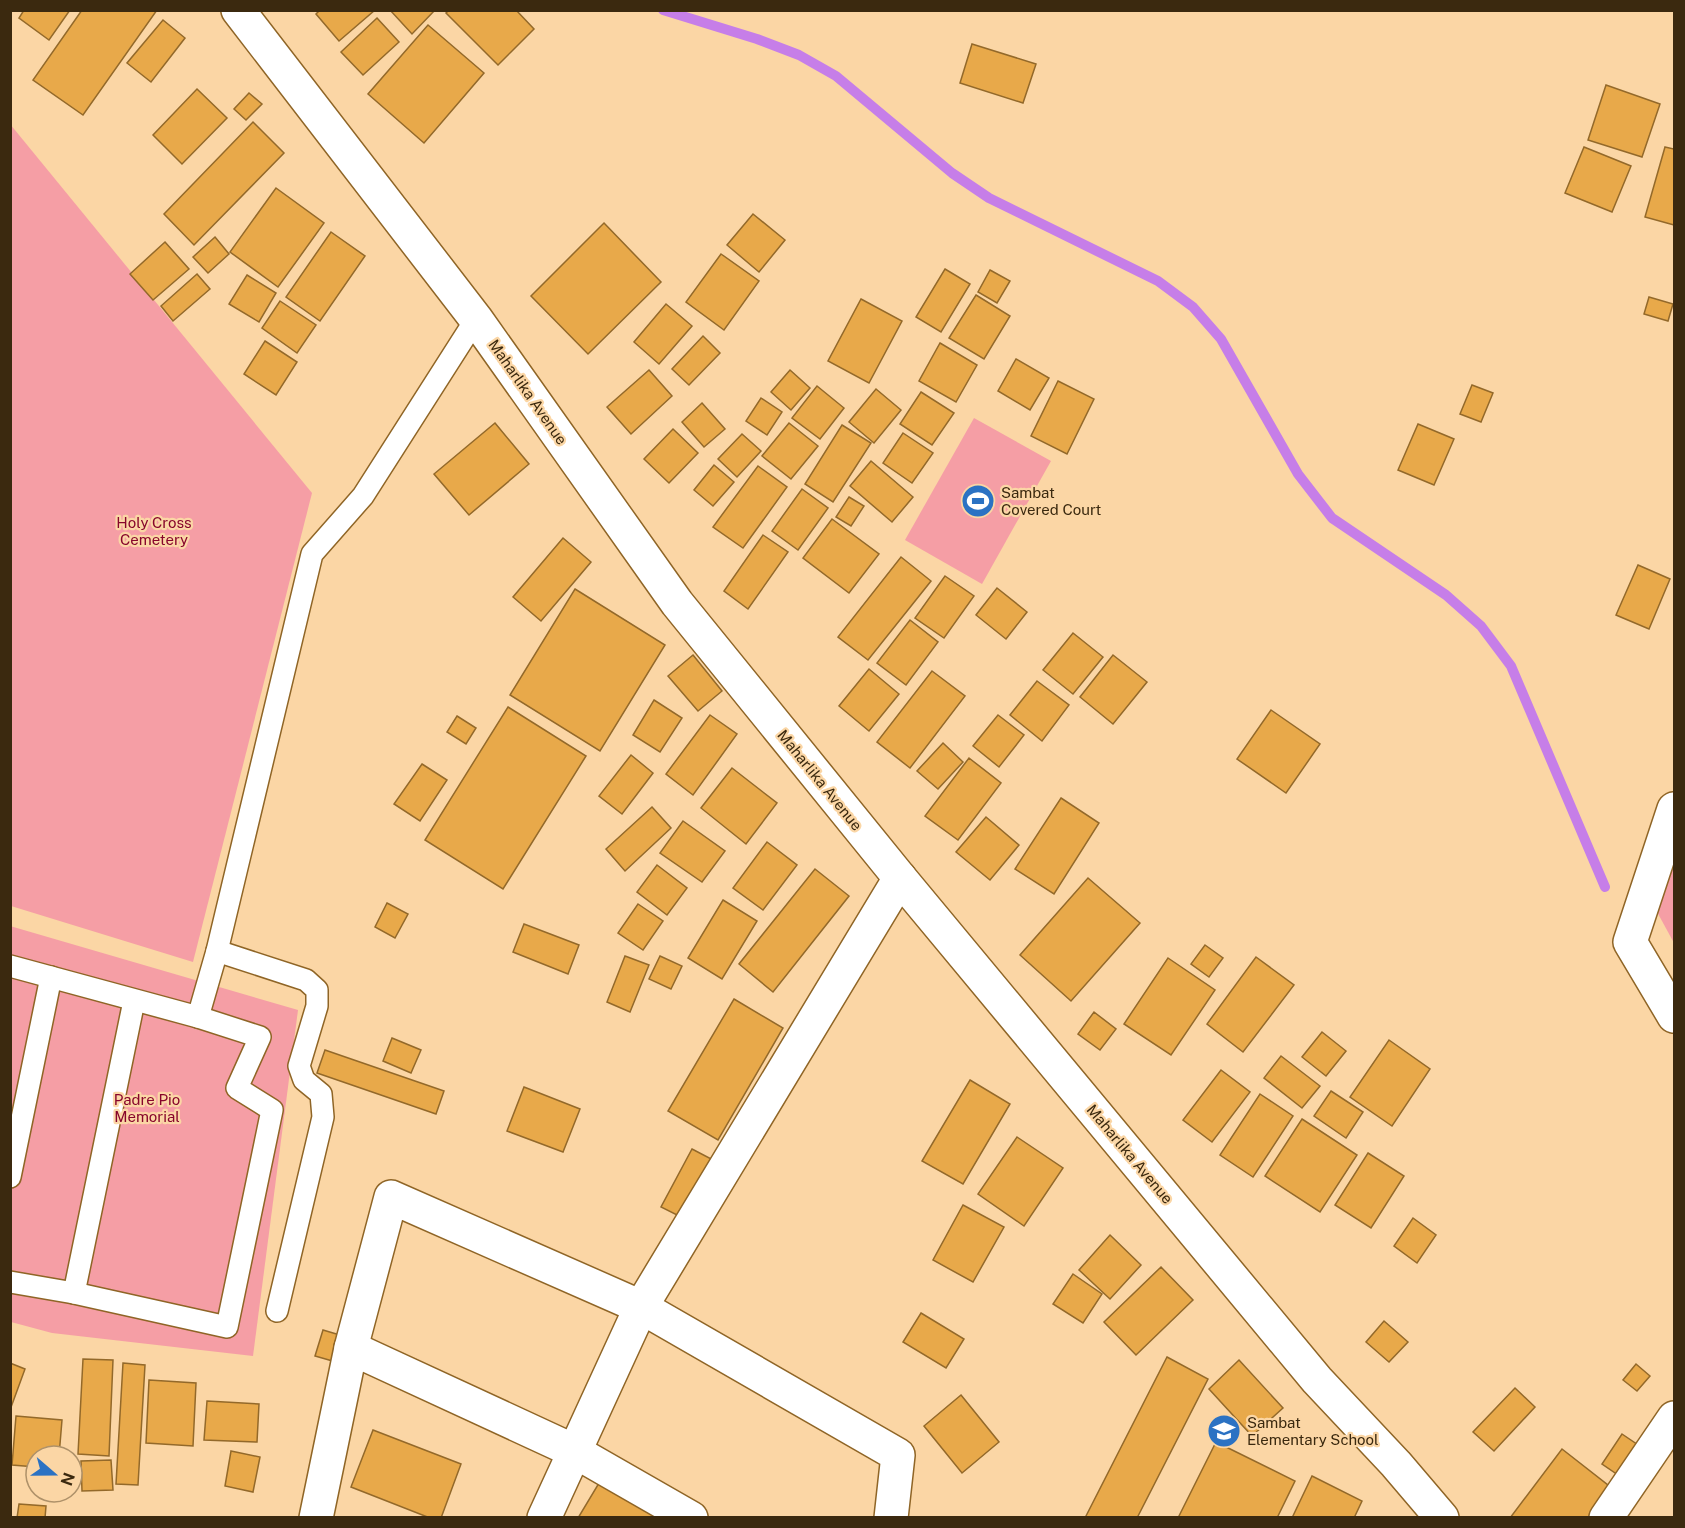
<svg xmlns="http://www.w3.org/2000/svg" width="1685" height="1528" font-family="'Public Sans',sans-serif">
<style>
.green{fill:#f59ea5}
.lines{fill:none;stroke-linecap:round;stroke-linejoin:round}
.stream{stroke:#c67ee8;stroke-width:10}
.building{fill:#e8a94a;stroke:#93692a;stroke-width:1.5}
.lane-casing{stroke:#8f6526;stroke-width:24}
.street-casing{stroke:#8f6526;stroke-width:36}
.secondary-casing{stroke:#8f6526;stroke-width:36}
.lane{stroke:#fff;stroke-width:21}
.street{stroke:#fff;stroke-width:33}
.secondary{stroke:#fff;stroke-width:33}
.labels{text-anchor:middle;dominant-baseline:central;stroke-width:4.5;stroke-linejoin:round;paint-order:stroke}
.street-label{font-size:15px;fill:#3b290f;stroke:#fbd6a5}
.poi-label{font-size:15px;fill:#3b290f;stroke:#fbd6a5;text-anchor:start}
.park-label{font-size:15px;fill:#87052c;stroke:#fbd6a5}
</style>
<rect width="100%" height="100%" fill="#fbd6a5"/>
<!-- green -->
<g class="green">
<path d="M10 124 312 493 193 962 11 906Z"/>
<path d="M974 418 1051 461 982 584 905 540Z"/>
<path d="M1674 854V943L1656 910Z"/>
<path d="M10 926 298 1010 253 1356 52 1333 11 1322Z"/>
</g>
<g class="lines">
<!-- stream -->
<path class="stream" d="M663 10 757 39 799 55 836 76 952 173 989 198 1158 281 1193 307 1221 339 1298 474 1332 518 1446 595 1481 626 1511 666 1605 887"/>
</g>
<!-- building -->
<g class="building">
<path d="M24 10H70L49 40 19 18Z"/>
<path d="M82 10H157L83 115 33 80Z"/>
<path d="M320 10H375L339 41 316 14Z"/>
<path d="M390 10H435L412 34Z"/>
<path d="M449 10H516L534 29 498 65 446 13Z"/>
<path d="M377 18 399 42 363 75 341 52Z"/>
<path d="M163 20 185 38 151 82 127 63Z"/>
<path d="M428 25 484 73 424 143 368 94Z"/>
<path d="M972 44 1036 64 1023 103 960 83Z"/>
<path d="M1606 85 1660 104 1642 157 1588 140Z"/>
<path d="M197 89 227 118 182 164 153 135Z"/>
<path d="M249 93 262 104 246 120 234 109Z"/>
<path d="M253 122 284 153 194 245 164 214Z"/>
<path d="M1584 147 1631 166 1612 212 1565 193Z"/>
<path d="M1665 147 1674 149V225L1645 217Z"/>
<path d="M276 188 324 223 278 287 230 252Z"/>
<path d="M753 214 785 240 759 272 727 245Z"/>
<path d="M604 223 661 282 588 354 531 296Z"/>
<path d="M331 232 365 256 320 321 286 297Z"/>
<path d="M215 237 229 254 208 273 193 257Z"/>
<path d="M165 242 189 269 153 300 130 274Z"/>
<path d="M721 254 759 281 724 330 686 302Z"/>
<path d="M945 269 970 284 941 332 916 317Z"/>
<path d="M990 270 1010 281 997 303 978 292Z"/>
<path d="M197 274 210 289 173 321 161 306Z"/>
<path d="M247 275 276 293 259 322 229 304Z"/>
<path d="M976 295 1010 316 984 359 949 338Z"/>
<path d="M1649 297 1673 304 1668 321 1644 314Z"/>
<path d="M861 299 902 321 869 383 828 361Z"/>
<path d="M280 301 316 325 297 353 262 328Z"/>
<path d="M666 304 692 326 659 364 634 342Z"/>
<path d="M703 336 720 353 689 385 672 369Z"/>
<path d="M265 341 297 362 276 395 244 374Z"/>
<path d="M940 343 977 365 956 402 919 381Z"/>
<path d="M1016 359 1049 378 1030 410 998 391Z"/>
<path d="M649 370 672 396 631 434 607 407Z"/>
<path d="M790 370 810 388 791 410 771 392Z"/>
<path d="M1058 381 1094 399 1067 454 1031 436Z"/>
<path d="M1472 385 1493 393 1481 422 1460 414Z"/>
<path d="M817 386 844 408 820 439 792 418Z"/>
<path d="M876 389 901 410 874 443 849 422Z"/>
<path d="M921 392 954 413 932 445 900 424Z"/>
<path d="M761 398 782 412 767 435 746 421Z"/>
<path d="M702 403 725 429 704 447 682 422Z"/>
<path d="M495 423 529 464 469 515 434 474Z"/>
<path d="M789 423 818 446 791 479 762 456Z"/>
<path d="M1418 424 1454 439 1434 485 1398 470Z"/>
<path d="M842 425 871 443 833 502 805 484Z"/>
<path d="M673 429 698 453 669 483 644 459Z"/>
<path d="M903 433 933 453 912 483 883 463Z"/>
<path d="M742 434 761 451 737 477 718 459Z"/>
<path d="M871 461 913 497 892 522 850 486Z"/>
<path d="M714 465 734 482 713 506 694 490Z"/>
<path d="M758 466 787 487 743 548 713 527Z"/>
<path d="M802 489 828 508 798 550 772 531Z"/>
<path d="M849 497 864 506 851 526 836 517Z"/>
<path d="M832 519 879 554 849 593 803 558Z"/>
<path d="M763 535 788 552 748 609 724 591Z"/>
<path d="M563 538 591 562 541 621 513 597Z"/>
<path d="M901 557 931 581 868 660 838 637Z"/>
<path d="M1638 565 1670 579 1649 629 1616 615Z"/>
<path d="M945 576 974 596 944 638 915 618Z"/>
<path d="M997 588 1027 612 1006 639 976 615Z"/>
<path d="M575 589 665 645 600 751 510 695Z"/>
<path d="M910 620 938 642 906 685 877 663Z"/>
<path d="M1073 633 1103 657 1073 694 1043 670Z"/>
<path d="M693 655 722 691 698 711 668 676Z"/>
<path d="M1113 655 1147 682 1113 724 1080 697Z"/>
<path d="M869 669 899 694 869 731 839 706Z"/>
<path d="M932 671 965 696 910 768 877 742Z"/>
<path d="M1037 681 1069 705 1042 741 1010 715Z"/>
<path d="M654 700 682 718 660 752 633 735Z"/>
<path d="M508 707 586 756 503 889 425 840Z"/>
<path d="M1271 710 1320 744 1286 793 1237 759Z"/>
<path d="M710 715 737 734 693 795 666 774Z"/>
<path d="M998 715 1024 735 999 767 973 746Z"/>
<path d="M457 716 476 728 466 744 447 732Z"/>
<path d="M943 743 963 762 938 789 917 771Z"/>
<path d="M631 755 653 773 622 814 599 796Z"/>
<path d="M969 758 1001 783 958 840 925 816Z"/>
<path d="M422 764 447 780 420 821 394 804Z"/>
<path d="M732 768 777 803 746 844 701 808Z"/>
<path d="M1061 798 1099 823 1054 894 1015 869Z"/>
<path d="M652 807 671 828 625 871 606 849Z"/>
<path d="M986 817 1019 845 990 880 956 852Z"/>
<path d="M683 821 725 851 702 882 660 853Z"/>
<path d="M767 842 797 865 763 910 733 888Z"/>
<path d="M657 865 687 888 667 915 637 892Z"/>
<path d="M815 869 849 896 773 992 739 964Z"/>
<path d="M1088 878 1140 923 1071 1001 1020 955Z"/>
<path d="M723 900 757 921 722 979 688 958Z"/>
<path d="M387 903 408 914 395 938 375 927Z"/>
<path d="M638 904 663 921 643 950 618 933Z"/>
<path d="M524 924 579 945 568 974 513 952Z"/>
<path d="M1205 945 1223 958 1209 977 1191 964Z"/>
<path d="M625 956 649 965 630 1012 607 1002Z"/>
<path d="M660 956 682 966 671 989 649 979Z"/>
<path d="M1256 957 1294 985 1243 1052 1207 1024Z"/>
<path d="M1168 958 1215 990 1171 1055 1124 1024Z"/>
<path d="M734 999 783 1028 718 1140 668 1111Z"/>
<path d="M1094 1012 1116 1029 1100 1050 1078 1034Z"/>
<path d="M1322 1032 1346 1051 1326 1076 1302 1057Z"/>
<path d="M392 1038 421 1050 411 1073 383 1061Z"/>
<path d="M1389 1040 1430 1069 1392 1126 1350 1097Z"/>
<path d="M325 1050 444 1091 436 1114 317 1073Z"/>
<path d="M1281 1056 1320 1086 1302 1108 1264 1078Z"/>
<path d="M1221 1070 1250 1092 1212 1142 1183 1120Z"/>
<path d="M970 1080 1010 1104 963 1184 922 1161Z"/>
<path d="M524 1087 580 1109 563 1152 507 1131Z"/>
<path d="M1331 1091 1363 1112 1346 1138 1314 1116Z"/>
<path d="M1260 1094 1293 1116 1253 1177 1220 1155Z"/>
<path d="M1302 1119 1357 1155 1320 1212 1265 1176Z"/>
<path d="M1017 1137 1063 1168 1024 1226 978 1194Z"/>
<path d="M692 1149 719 1163 689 1221 661 1207Z"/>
<path d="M1368 1153 1404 1176 1371 1228 1335 1205Z"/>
<path d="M963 1205 1004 1227 973 1282 933 1260Z"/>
<path d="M1413 1218 1436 1235 1417 1263 1394 1246Z"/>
<path d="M1110 1235 1141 1265 1110 1299 1079 1270Z"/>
<path d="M1161 1267 1193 1300 1136 1355 1104 1322Z"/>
<path d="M1073 1274 1102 1294 1083 1323 1053 1304Z"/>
<path d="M921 1313 964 1339 946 1368 903 1342Z"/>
<path d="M1384 1321 1408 1342 1389 1362 1366 1342Z"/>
<path d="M323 1330 350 1338 343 1364 315 1356Z"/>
<path d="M1167 1357 1208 1379 1137 1518H1085Z"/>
<path d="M83 1359 113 1360 109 1456 78 1454Z"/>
<path d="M1239 1360 1283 1408 1252 1436 1209 1389Z"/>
<path d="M10 1363 25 1369 10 1410Z"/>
<path d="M123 1363 145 1365 138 1485 116 1484Z"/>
<path d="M1636 1364 1650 1376 1637 1391 1623 1380Z"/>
<path d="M149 1380 196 1383 193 1446 146 1443Z"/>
<path d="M1515 1388 1535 1407 1494 1451 1473 1432Z"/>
<path d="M961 1395 999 1442 962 1473 924 1426Z"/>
<path d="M207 1401 259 1404 257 1442 204 1440Z"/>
<path d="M16 1416 62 1420 59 1456H36V1467L12 1465Z"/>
<path d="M373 1430 461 1464 441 1518H430L351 1487Z"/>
<path d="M1622 1434 1644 1449 1624 1479 1602 1464Z"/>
<path d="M1216 1442 1295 1481 1277 1518H1178Z"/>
<path d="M1562 1449 1613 1489 1592 1518H1510Z"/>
<path d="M231 1451 260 1457 253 1492 225 1486Z"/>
<path d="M111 1460 113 1490 82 1491 81 1461Z"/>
<path d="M1312 1476 1362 1501 1354 1518H1292Z"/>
<path d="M602 1478 665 1518H578Z"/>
<path d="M19 1504 46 1506 45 1518H17Z"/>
</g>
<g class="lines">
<defs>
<g id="lane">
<path d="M217 951 306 980 317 990V1006L299 1066 304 1080 321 1094 323 1117 277 1311"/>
<path d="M10 966 198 1017 217 951 312 554 363 496 476 319"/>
<path d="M10 1177 51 977"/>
<path d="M10 1282 74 1293 227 1327 272 1110 237 1088 260 1037 198 1017"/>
<path d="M74 1293 134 1001"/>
</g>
<g id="street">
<path d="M1674 809 1630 942 1674 1016"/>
<path d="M351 1348 574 1451 691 1518"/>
<path d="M316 1518 351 1348 391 1197 641 1307 898 1455 891 1518"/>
<path d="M544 1518 641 1307 900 878"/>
<path d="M1606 1518 1674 1418"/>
</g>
<path id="secondary" d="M238 10 476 319 677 603 900 878 1317 1380 1396 1464 1442 1518"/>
</defs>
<!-- lane casing -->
<use href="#lane" class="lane-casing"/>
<!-- street casing -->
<use href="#street" class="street-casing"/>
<!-- secondary casing -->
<use href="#secondary" class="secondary-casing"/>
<!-- lane -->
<use href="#lane" class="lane"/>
<!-- street -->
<use href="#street" class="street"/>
<!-- secondary -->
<use href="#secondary" class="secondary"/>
</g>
<!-- icons -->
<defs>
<symbol id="stadium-disc" viewBox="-11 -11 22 22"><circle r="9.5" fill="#2b72c3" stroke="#fbd6a5"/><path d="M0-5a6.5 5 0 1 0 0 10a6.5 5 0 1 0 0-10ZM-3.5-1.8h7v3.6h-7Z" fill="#fff"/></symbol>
<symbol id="school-disc" viewBox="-11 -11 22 22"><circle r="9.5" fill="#2b72c3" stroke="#fbd6a5"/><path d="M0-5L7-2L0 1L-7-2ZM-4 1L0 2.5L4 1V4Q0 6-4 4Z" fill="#fff"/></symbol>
</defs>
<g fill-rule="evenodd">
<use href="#stadium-disc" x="959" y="482" width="38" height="38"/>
<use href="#school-disc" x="1205" y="1412" width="38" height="38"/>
</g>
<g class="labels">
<!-- street labels -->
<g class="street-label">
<text transform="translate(528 392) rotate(55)">Maharlika Avenue</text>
<text transform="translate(820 780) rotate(51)">Maharlika Avenue</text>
<text transform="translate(1130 1154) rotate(50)">Maharlika Avenue</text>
</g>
<!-- poi labels -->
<g class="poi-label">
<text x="1001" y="492">Sambat<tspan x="1001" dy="17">Covered Court</tspan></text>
<text x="1247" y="1422">Sambat<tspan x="1247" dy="17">Elementary School</tspan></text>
</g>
<!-- park labels -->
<g class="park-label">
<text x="154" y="522">Holy Cross<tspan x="154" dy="17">Cemetery</tspan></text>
<text x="147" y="1099">Padre Pio<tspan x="147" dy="17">Memorial</tspan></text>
</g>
</g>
<!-- border -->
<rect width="1685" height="1528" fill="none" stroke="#3b290f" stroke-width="24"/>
<!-- north arrow -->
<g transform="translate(54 1474) rotate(110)"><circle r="28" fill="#fbd6a5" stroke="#ae9169" stroke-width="1.5"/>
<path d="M0-4.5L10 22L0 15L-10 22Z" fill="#2b72c3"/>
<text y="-9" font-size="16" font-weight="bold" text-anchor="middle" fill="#3b290f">N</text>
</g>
</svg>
